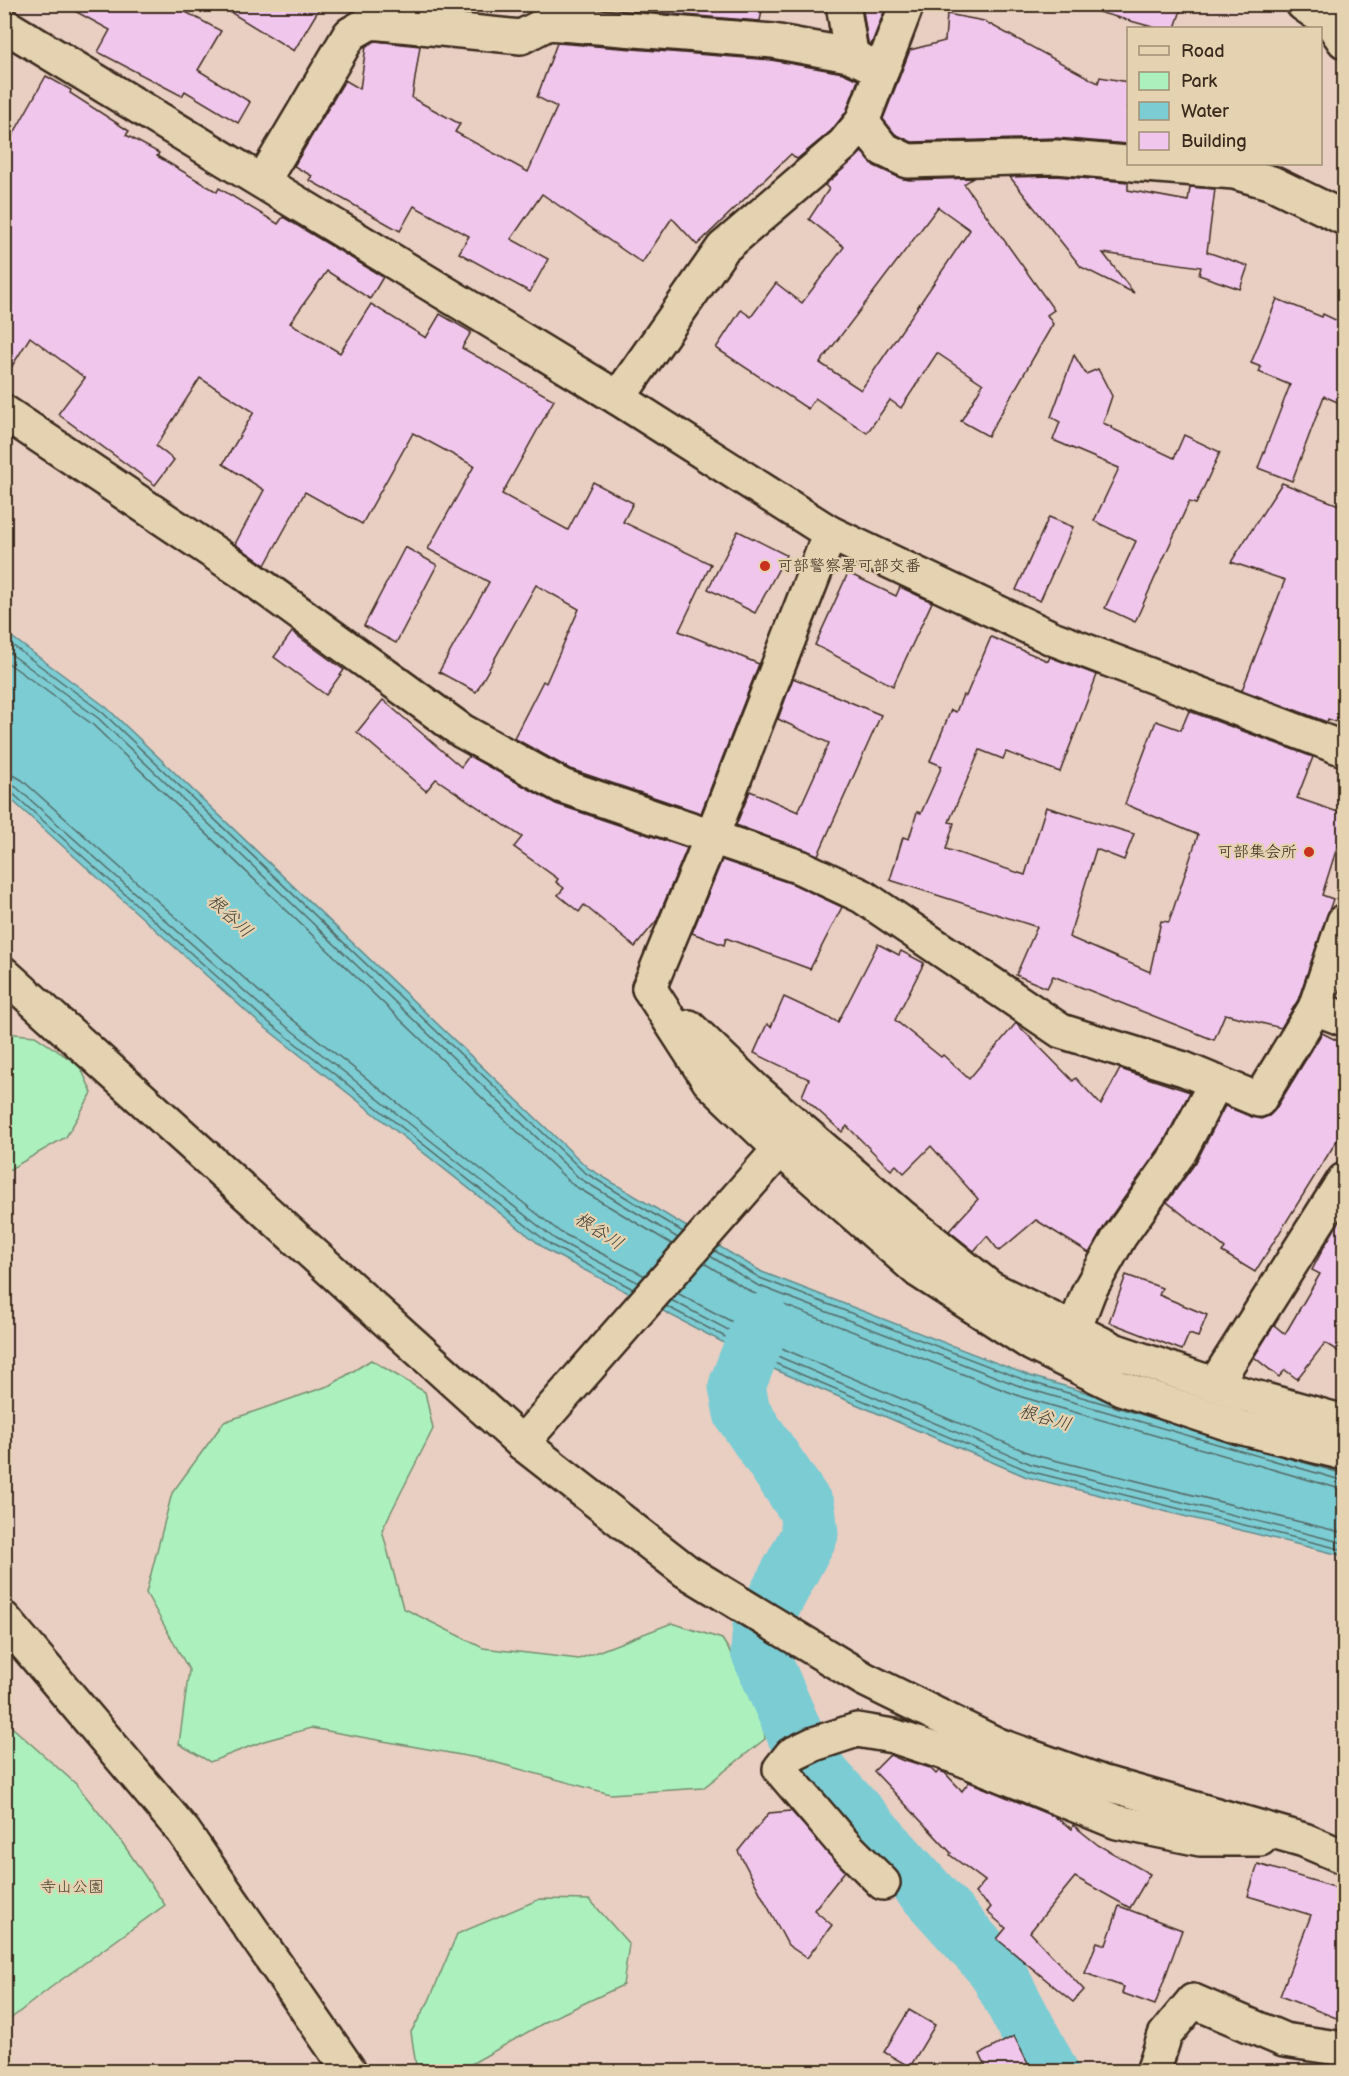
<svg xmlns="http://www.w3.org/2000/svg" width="1349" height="2076" font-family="'Balsamiq Sans','Klee One',sans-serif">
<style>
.green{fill:#acf1bd;stroke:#748e6e;stroke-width:1.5}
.water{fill:#7bccd3;stroke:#618b8b;stroke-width:1.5}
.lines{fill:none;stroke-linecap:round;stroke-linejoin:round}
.shore{stroke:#556b66;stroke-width:1.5}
.river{stroke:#7bccd3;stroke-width:57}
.building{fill:#f1c6ec;stroke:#3b2a1e;stroke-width:1.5;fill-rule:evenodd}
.minor-casing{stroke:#3b2a1e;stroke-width:38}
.minor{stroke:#e5d2b0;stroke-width:33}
.poi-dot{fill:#c8321e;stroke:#e5d2b0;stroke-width:2}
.labels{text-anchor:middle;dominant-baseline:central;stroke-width:4.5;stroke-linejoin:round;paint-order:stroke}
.poi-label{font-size:16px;fill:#3b2a1e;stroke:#e5d2b0;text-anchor:start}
.park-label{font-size:16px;fill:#463e2e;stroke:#e5d2b0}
.water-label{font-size:18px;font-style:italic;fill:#454239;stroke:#e5d2b0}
</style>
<rect width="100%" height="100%" fill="#e9cec2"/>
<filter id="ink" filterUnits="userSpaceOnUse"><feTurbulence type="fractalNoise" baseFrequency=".0167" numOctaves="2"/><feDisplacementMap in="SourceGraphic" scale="12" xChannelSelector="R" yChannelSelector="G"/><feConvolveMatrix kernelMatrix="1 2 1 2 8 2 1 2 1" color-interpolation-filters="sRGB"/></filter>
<g filter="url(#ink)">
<!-- green -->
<g class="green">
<path d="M5 1033 35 1036 80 1066 92 1093 66 1137 5 1172Z"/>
<path d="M371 1360 425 1392 433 1429 382 1530 403 1608 483 1648 579 1659 672 1623 722 1639 761 1701 765 1739 703 1788 610 1794 483 1759 311 1728 264 1741 210 1762 179 1744 189 1670 146 1593 172 1493 224 1422 331 1385Z"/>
<path d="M5 1721 76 1784 119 1838 165 1905 50 1988 5 2023Z"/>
<path d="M540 1899 590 1900 629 1944 623 1985 549 2020 466 2067 416 2066 411 2032 429 2001 457 1934Z"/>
</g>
<!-- water -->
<path class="water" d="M5 632 106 707 588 1168 762 1272 1030 1376 1344 1468V1556L1027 1477 776 1370 548 1251 258 1022 5 794Z"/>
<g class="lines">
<!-- shore -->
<g class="shore">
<path d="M4 639 102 712 584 1172 683 1232"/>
<path d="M4 649 98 718 579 1178 678 1238"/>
<path d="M4 660 92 724 573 1185 672 1244"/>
<path d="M4 774 15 776 22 780 273 1004 560 1232 645 1276"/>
<path d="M4 783 16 787 267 1011 555 1239 639 1283"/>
<path d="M4 790 11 792 262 1017 551 1245 633 1289"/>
<path d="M715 1251 760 1278 1027 1381 1174 1424"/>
<path d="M710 1256 757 1285 1025 1388 1344 1481"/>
<path d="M704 1263 753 1293 1022 1397 1344 1490"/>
<path d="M677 1293 786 1350 1034 1455 1344 1533"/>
<path d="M671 1300 782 1358 1031 1464 1344 1543"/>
<path d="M666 1306 779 1365 1029 1471 1344 1550"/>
<path d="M1281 1456 1344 1474"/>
</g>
<!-- river -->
<path class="river" d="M762 1322 737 1386 742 1413 807 1509 810 1534 761 1626 759 1651 805 1757 996 1969 1050 2072"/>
</g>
<!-- building -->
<g class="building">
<path d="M62 4H171L221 31 198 70 250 102 238 123 185 91 182 96 98 52 110 30Z"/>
<path d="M217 4H322L294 51Z"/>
<path d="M647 4H733L762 11 760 21 647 12Z"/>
<path d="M862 4H887L871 45 868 43Z"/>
<path d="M1099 4H1183L1175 28H1156L1098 12Z"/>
<path d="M947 14 984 21 1098 83 1100 77 1128 82V144L1056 138 912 142 895 134 883 119 910 50 945 41Z"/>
<path d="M375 41 420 46 412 98 460 124 455 132 528 172 557 107 537 97 557 43 771 60 843 73 858 80 846 112 831 131 797 159 791 154 697 245 672 218 642 263 542 194 511 239 548 259 530 292 459 253 469 236 414 206 400 231 309 180 312 176 294 166 345 80 360 89 366 46Z"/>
<path d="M46 76 71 90 70 93 129 131 126 135 159 153 157 156 217 192 219 188 278 224 283 217 383 277 370 299 327 271 290 323 340 353 371 304 426 338 440 314 471 332 462 348 554 400 502 494 568 530 593 482 633 503 623 522 711 564 679 631 759 664 701 813 570 769 514 738 543 681 546 683 579 609 536 585 476 692 439 672 489 582 428 549 474 466 413 433 362 524 305 492 265 565 235 544 264 490 223 464 254 412 200 378 156 446 174 460 155 485 58 414 85 378 30 337 4 379V151Z"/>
<path d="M862 152 874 166 900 178 909 180 973 178 964 184 1054 310 1047 315 1053 324 988 436 961 421 983 384 937 353 901 408 890 400 867 433 815 398 808 409 716 348 741 310 751 317 776 283 802 303 844 247 809 219 829 189 825 185ZM938 207 970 230 861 390 820 363Z"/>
<path d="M1055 176 1128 182V190L1188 201 1190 187 1215 189 1207 252 1248 266 1240 289 1199 275 1201 267 1103 253 1134 293 1081 267 1010 177Z"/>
<path d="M1277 299 1322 317 1323 314 1344 324V405L1324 396 1292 481 1258 468 1290 385 1259 372 1261 367 1251 363Z"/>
<path d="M1074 355 1086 374 1098 369 1112 396 1103 423 1112 427 1111 428 1174 458 1184 435 1220 452 1196 504 1189 502 1135 622 1105 608 1136 541 1094 521 1119 468 1053 440 1060 422 1051 417Z"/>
<path d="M1282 483 1344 507V725L1328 719 1327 722 1242 690 1285 580 1231 562Z"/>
<path d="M1049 517 1073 527 1040 601 1016 590Z"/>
<path d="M738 531 786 555 755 613 708 589Z"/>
<path d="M405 547 437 565 396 643 364 626Z"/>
<path d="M848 573 896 596 900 587 932 602 893 686 815 645Z"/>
<path d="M292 632 344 670 326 695 274 657Z"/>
<path d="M991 637 1048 661 1050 657 1097 675 1060 772 1006 752 1003 759 980 750 949 822 954 823 946 849 1025 875 1046 807 1134 834 1124 860 1096 849 1069 937 1150 972 1161 921 1169 922 1198 835 1125 804 1156 721 1181 730 1189 711 1313 757 1297 798 1344 814V825L1322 895 1333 899 1298 1000 1281 1028 1225 1014 1214 1040 1053 976 1047 988 1016 975 1037 927 890 880 903 837 909 839 917 812 921 813 942 766 930 761 951 710 956 712 963 695 966 696Z"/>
<path d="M793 678 881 715 818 855 736 825 750 791 798 812 829 743 778 719Z"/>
<path d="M383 700 461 767 469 756 556 804 687 848 657 920 635 947 584 905 579 912 558 895 564 888 556 882 558 879 514 847 522 837 436 779 426 791 357 732Z"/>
<path d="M722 860 793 884 842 907 810 969 726 938 724 945 692 933Z"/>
<path d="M878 944 899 955 901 951 924 963 895 1020 941 1057 943 1055 969 1079 1016 1023 1073 1081 1076 1078 1101 1105 1120 1069 1190 1092 1163 1143 1105 1225 1089 1253 1036 1220 999 1251 987 1236 974 1251 949 1231 978 1199 931 1146 904 1173 896 1165 891 1170 847 1126 842 1132 802 1096 809 1079 754 1053 767 1024 771 1027 784 997 838 1022Z"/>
<path d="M1322 1033 1344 1044V1129L1255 1272 1222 1252 1225 1248 1167 1202 1196 1162 1225 1106 1252 1117 1261 1119 1269 1116 1275 1110Z"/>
<path d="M1344 1214V1355L1325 1343 1297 1379 1285 1370 1279 1377 1254 1357 1274 1325 1285 1334 1320 1274 1312 1270 1325 1245Z"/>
<path d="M1126 1275 1162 1288 1159 1295 1207 1315 1198 1337 1189 1334 1182 1350 1109 1322Z"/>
<path d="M890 1755 904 1761 905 1760 930 1768 936 1774 939 1771 945 1773 962 1791 969 1782 1055 1817 1072 1829 1073 1825 1098 1845 1150 1874 1130 1908 1075 1877 1030 1932 1084 1990 1073 2002 997 1939 1006 1928 987 1912 991 1907 975 1893 985 1881 950 1855 951 1853 874 1771Z"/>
<path d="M791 1811 845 1871 814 1910 832 1925 807 1958 788 1945 738 1851 769 1813Z"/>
<path d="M1258 1864 1344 1890V2021L1280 1996 1311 1915 1248 1896Z"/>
<path d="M1119 1906 1182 1930 1155 2005 1122 1993 1124 1987 1085 1973 1097 1942 1106 1945Z"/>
<path d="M909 2010 935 2025 910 2067 884 2052Z"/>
<path d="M1014 2036 1032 2072H988L980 2054Z"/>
</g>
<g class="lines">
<defs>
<g id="minor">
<path d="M843 4 850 47 849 55"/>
<path d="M1303 4 1333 25 1344 41"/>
<path d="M4 25 618 398 830 533 1052 638 1344 749"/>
<path d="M862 122 883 149 908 161 1056 157 1128 163"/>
<path d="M1133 164 1234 172 1272 183 1344 218"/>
<path d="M263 181 350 34 371 22 521 37 548 23 773 41 849 55 882 70"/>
<path d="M618 398 723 248 844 144 862 122 907 4"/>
<path d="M4 412 240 570 462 731 562 786 800 867 862 896 1061 1031 1184 1069 1259 1100 1315 1008 1344 921"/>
<path d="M4 974 522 1443 686 1571 864 1679 998 1745 1101 1782 1304 1840 1344 1857"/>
<path d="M649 988 709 1081 780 1149 919 1271 1032 1344 1121 1388 1239 1427 1344 1453"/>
<path d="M649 988 712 836 830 533"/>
<path d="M1315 1008 1344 1019"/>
<path d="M689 1027 754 1089 900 1215 990 1288 1116 1351 1243 1394 1344 1422"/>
<path d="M1074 1330 1089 1291 1120 1236 1179 1153 1216 1082"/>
<path d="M1215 1384 1344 1180"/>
<path d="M522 1443 780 1149"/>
<path d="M4 1619 184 1832 350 2072"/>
<path d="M883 1883 841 1841 780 1769 791 1755 814 1744 857 1730 893 1736 960 1758 1117 1822 1200 1839H1260"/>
<path d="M1153 2072 1165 2035 1193 2001 1284 2040 1344 2049"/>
</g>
</defs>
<!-- minor casing -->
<use href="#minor" class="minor-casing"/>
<!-- minor -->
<use href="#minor" class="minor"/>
</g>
</g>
<!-- markers -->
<g class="poi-dot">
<circle cx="765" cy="566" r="6"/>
<circle cx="1309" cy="852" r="6"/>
</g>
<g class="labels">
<!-- poi labels -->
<g class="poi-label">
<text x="777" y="566">可部警察署可部交番</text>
<text x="1297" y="852" text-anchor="end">可部集会所</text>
</g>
<!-- park labels -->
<g class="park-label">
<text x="72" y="1887">寺山公園</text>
</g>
<!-- water labels -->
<g class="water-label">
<text transform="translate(230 916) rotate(43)">根谷川</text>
<text transform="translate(599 1231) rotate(33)">根谷川</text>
<text transform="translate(1045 1418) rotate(16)">根谷川</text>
</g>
</g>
<!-- margin -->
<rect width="1349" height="2076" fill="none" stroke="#e5d2b0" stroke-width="24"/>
<rect x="12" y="12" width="1325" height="2052" fill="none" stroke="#3b2a1e" stroke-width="2" filter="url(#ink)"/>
<!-- legend -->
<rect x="1127" y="27" width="195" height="138" fill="#e5d2b0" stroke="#a18f76" stroke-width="1.5"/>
<rect x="1139" y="46" width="30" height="9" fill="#e5d2b0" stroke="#a18f76" stroke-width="1.5"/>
<text x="1181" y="57" font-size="18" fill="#3b2a1e">Road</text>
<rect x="1139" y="72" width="30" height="18" fill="#acf1bd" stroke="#a18f76" stroke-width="1.5"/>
<text x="1181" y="87" font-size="18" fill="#3b2a1e">Park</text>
<rect x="1139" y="102" width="30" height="18" fill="#7bccd3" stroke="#a18f76" stroke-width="1.5"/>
<text x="1181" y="117" font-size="18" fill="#3b2a1e">Water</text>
<rect x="1139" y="132" width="30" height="18" fill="#f1c6ec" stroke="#a18f76" stroke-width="1.5"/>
<text x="1181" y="147" font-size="18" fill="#3b2a1e">Building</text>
</svg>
